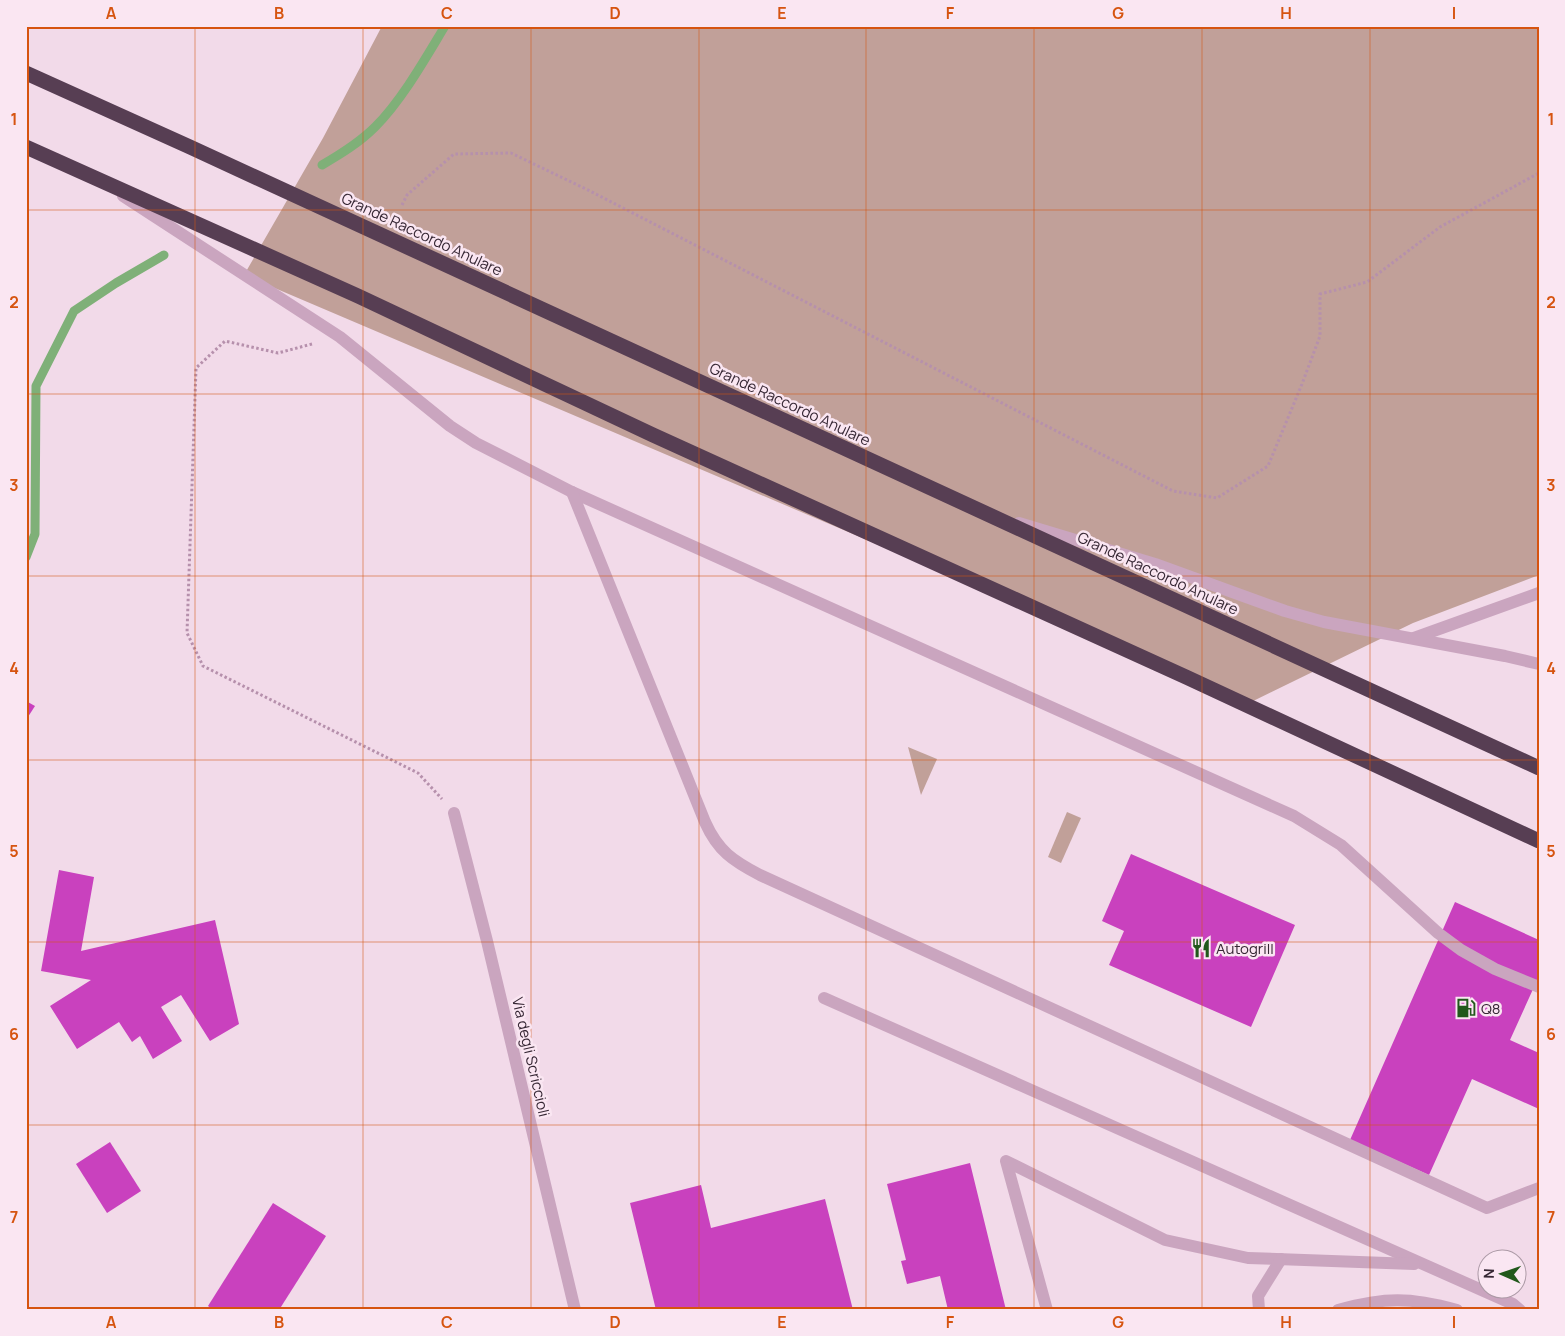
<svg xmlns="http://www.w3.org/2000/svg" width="1565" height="1336" font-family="Manrope,sans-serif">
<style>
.green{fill:#c1a099}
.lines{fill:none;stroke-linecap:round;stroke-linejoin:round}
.stream{stroke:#7fb078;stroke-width:9}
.building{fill:#c941be}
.path{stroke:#b690ac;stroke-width:3;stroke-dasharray:2.5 2.5;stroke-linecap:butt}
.service{stroke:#caa5bf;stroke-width:12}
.minor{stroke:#caa5bf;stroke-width:12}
.motorway{stroke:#573e53;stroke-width:15}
.grid{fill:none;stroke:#d65410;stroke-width:1;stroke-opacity:0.55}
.labels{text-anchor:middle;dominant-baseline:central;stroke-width:5;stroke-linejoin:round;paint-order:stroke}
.street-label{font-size:15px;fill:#362734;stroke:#fae6f2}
.poi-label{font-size:15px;fill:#362734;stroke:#fae6f2;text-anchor:start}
.neatline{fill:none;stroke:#d65410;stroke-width:2}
.grid-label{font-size:16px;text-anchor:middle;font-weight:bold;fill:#d65410}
</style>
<rect width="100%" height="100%" fill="#f2dae9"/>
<!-- green -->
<g class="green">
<path d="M382 26H1539V575L1413 623 1245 705 1128 651 244 275 323 138Z"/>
<path d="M908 747 937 759 921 795Z"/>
<path d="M1067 812 1081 818 1061 863 1048 857Z"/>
</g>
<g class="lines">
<!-- stream -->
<g class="stream">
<path d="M322 165C341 154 359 143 375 127 402 100 425 59 445 26"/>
<path d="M26 557 35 534 36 386 74 311 116 283 164 255"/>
</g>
</g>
<!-- building -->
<g class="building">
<path d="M26 701 35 706 26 720Z"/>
<path d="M1131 854 1295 925 1251 1027 1109 965 1124 931 1102 921Z"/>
<path d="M59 870 94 877 81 951 215 920 239 1024 210 1041 181 995 161 1007 182 1041 153 1059 140 1036 132 1042 119 1022 77 1049 50 1006 91 980 41 971Z"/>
<path d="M1455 902 1539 940V976L1510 1040 1539 1053V1109L1472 1079 1429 1175 1350 1140Z"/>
<path d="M110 1142 141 1191 107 1213 76 1164Z"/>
<path d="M970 1163 1006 1310H948L940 1276 907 1284 901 1261 906 1260 887 1184Z"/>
<path d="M701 1185 711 1228 825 1199 853 1310H656L630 1203Z"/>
<path d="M273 1203 326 1236 279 1310H213L208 1306Z"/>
</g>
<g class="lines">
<!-- path -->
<g class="path">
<path d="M402 205 407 195 454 154 511 153 590 191 1173 491 1217 498 1268 466 1302 384 1320 336V294L1367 282 1440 227 1539 173"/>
<path d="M312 344 278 353 225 341 196 368 187 633 203 666 418 773 442 799"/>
</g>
<!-- service -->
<g class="service">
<path d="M123 196 340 337 450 426 476 443 572 492 1294 816 1341 845 1438 933 1461 950 1495 969 1539 987"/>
<path d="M572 492 705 822C718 851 733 861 760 875L1487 1208 1539 1188"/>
<path d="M1019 523 1155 564 1285 611 1324 622 1505 656 1539 664"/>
<path d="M1414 638 1539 593"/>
<path d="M824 998 1513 1304 1520 1310"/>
<path d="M1047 1310 1006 1161 1165 1240 1248 1258 1414 1264"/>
<path d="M1259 1310 1258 1296 1281 1259"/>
<path d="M1338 1310C1385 1297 1410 1297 1457 1310"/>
</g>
<!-- minor -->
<path class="minor" d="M454 813 487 941 575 1310"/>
<!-- motorway -->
<g class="motorway">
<path d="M26 73 190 147 1539 768"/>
<path d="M26 147 358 296 653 435 1186 677 1539 841"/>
</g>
</g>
<!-- grid -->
<path class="grid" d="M195 26V1310M363 26V1310M531 26V1310M699 26V1310M866 26V1310M1034 26V1310M1202 26V1310M1370 26V1310M26 210H1539M26 394H1539M26 576H1539M26 760H1539M26 942H1539M26 1125H1539"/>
<!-- icons -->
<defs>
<symbol id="restaurant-bare" viewBox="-9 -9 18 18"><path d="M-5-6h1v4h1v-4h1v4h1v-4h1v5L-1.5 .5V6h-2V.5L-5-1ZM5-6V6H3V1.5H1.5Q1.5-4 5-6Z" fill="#21581b" stroke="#fae6f2" stroke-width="2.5" paint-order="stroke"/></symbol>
<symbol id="fuel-bare" viewBox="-9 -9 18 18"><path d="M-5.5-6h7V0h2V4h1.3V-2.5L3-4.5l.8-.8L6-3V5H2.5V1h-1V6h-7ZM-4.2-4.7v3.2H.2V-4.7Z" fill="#21581b" stroke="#fae6f2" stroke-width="2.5" paint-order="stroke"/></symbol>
</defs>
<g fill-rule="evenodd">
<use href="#restaurant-bare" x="1187" y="934" width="28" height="28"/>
<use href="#fuel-bare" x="1452" y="994" width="28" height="28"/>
</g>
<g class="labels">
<!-- street labels -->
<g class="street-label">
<text transform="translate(422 234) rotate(25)">Grande Raccordo Anulare</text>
<text transform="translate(790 404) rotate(25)">Grande Raccordo Anulare</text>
<text transform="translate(1158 573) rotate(25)">Grande Raccordo Anulare</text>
<text transform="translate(531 1057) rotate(77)">Via degli Scriccioli</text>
</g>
<!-- poi labels -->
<g class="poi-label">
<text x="1216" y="948">Autogrill</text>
<text x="1481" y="1008">Q8</text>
</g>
</g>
<!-- border -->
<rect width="1565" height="1336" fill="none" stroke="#fae6f2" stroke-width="55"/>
<!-- north arrow -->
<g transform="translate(1502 1274) rotate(272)"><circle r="24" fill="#fae6f2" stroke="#ac9aa6"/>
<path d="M0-4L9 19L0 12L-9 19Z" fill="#21581b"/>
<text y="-8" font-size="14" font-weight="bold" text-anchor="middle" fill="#362734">N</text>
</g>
<rect x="28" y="28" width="1510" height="1280" class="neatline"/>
<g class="grid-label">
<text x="111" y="19">A</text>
<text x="279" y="19">B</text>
<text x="447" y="19">C</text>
<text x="615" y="19">D</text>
<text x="782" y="19">E</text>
<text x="950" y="19">F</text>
<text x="1118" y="19">G</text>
<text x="1286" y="19">H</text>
<text x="1454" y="19">I</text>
<text x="14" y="125">1</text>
<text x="1551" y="125">1</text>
<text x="14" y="308">2</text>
<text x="1551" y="308">2</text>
<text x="14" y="491">3</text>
<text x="1551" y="491">3</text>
<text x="14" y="674">4</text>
<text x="1551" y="674">4</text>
<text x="14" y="857">5</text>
<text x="1551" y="857">5</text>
<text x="14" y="1040">6</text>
<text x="1551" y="1040">6</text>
<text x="14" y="1223">7</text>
<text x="1551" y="1223">7</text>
<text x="111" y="1328">A</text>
<text x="279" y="1328">B</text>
<text x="447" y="1328">C</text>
<text x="615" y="1328">D</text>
<text x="782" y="1328">E</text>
<text x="950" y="1328">F</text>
<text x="1118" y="1328">G</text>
<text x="1286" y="1328">H</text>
<text x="1454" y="1328">I</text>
</g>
</svg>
